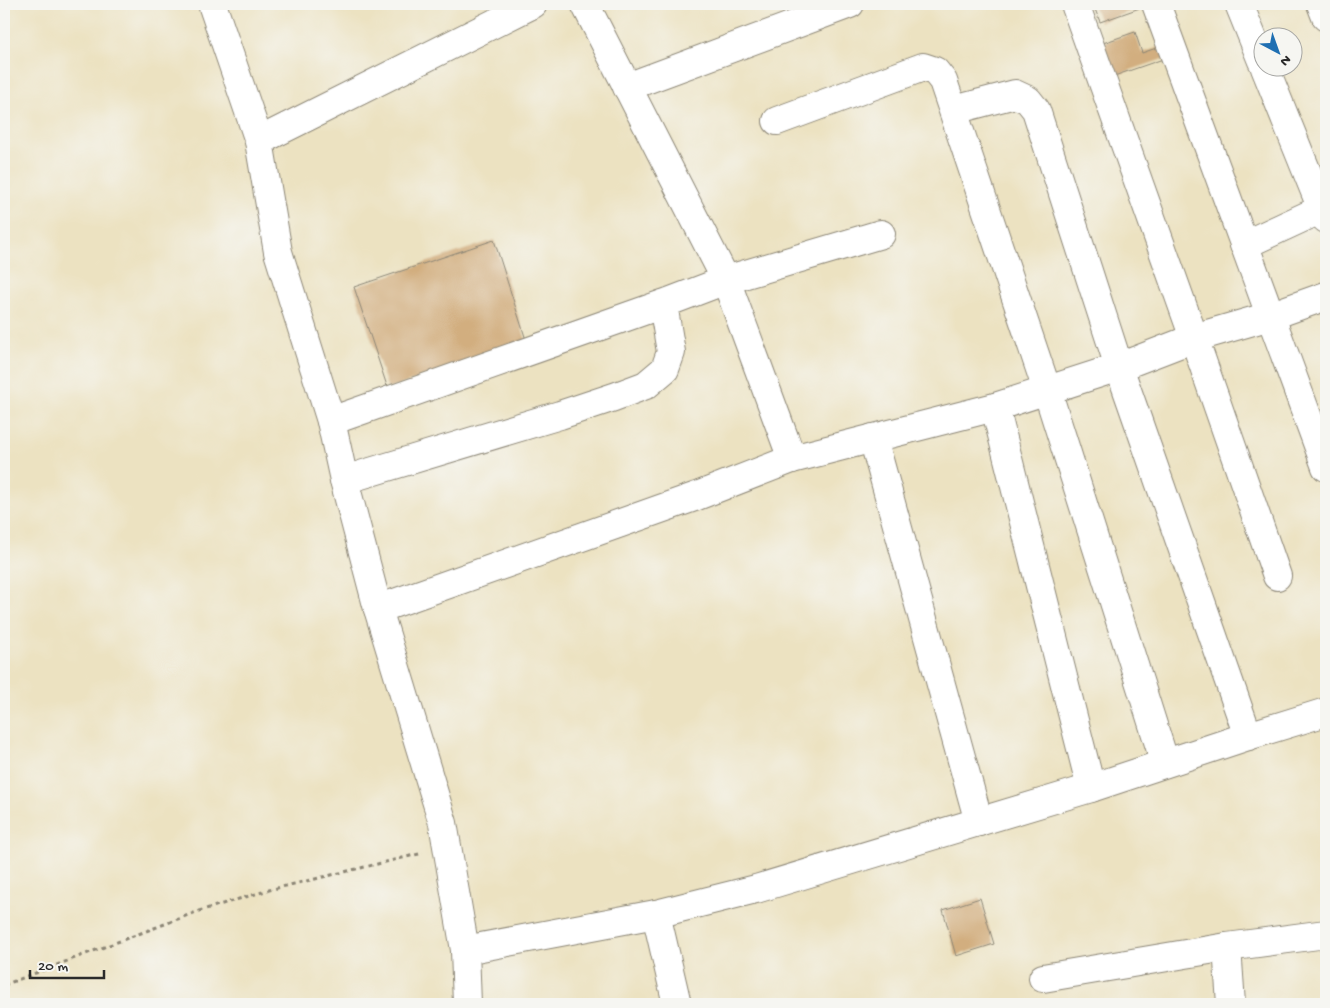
<svg xmlns="http://www.w3.org/2000/svg" width="1330" height="1008" font-family="'Gochi Hand',sans-serif">
<style>
.building{fill:#d2ae7f}
.lines{fill:none;stroke-linecap:round;stroke-linejoin:round}
.minor-casing{stroke:#8c8676;stroke-width:30}
.path{stroke:#8c8676;stroke-width:3;stroke-dasharray:4 4;stroke-linecap:butt}
.minor{stroke:#fff;stroke-width:28}
</style>
<rect width="100%" height="100%" fill="#f6f6f2"/>
<filter id="ink" filterUnits="userSpaceOnUse"><feTurbulence type="fractalNoise" baseFrequency=".02" numOctaves="2"/><feDisplacementMap in="SourceGraphic" scale="10" xChannelSelector="R" yChannelSelector="G"/><feConvolveMatrix kernelMatrix="1 2 1 2 8 2 1 2 1" color-interpolation-filters="sRGB"/></filter>
<filter id="wash" filterUnits="userSpaceOnUse"><feTurbulence type="fractalNoise" baseFrequency=".0096" numOctaves="4" result="noise"/><feDisplacementMap in="SourceGraphic" scale="20" xChannelSelector="R" yChannelSelector="G"/><feGaussianBlur stdDeviation="1.12" result="paint"/><feColorMatrix in="noise" values="0 0 0 0 0 0 0 0 0 0 0 0 0 0 0 0 0 1.4 0 .05"/><feComposite in="paint" operator="in"/></filter>
<g filter="url(#wash)">
<rect width="100%" height="100%" fill="#ece2c1"/>
<g id="blocks">
<!-- building -->
<g class="building">
<path d="M1093 4H1147L1148 5 1100 22Z"/>
<path d="M1135 32 1142 53 1162 46 1166 58 1114 76 1103 43Z"/>
<path d="M494 240 527 343 388 389 354 287Z"/>
<path d="M980 898 994 944 956 956 943 910Z"/>
</g>
</g>
</g>
<g filter="url(#ink)">
<use href="#blocks" fill-opacity="0" stroke="#8c8676" stroke-width="1"/>
<g class="lines">
<defs>
<g id="minor">
<path d="M212 4 259 141 278 252 331 421 344 480 378 609 443 823 465 950 467 1004"/>
<path d="M585 4 726 280 792 459"/>
<path d="M1075 4 1194 338 1277 576"/>
<path d="M1156 4 1326 467"/>
<path d="M1239 4 1262 61"/>
<path d="M1321 4 1326 17"/>
<path d="M1265 68 1326 219"/>
<path d="M627 87 850 4"/>
<path d="M954 110 1015 94 1028 100 1036 110 1119 367 1248 736"/>
<path d="M777 121 923 67 935 71 943 81 1047 390 1165 763"/>
<path d="M259 141 533 4"/>
<path d="M1244 245 1326 207"/>
<path d="M995 407 1091 788"/>
<path d="M331 421 663 304 726 280 881 234"/>
<path d="M873 438 979 822"/>
<path d="M344 480 560 415 614 397 646 385 665 369 671 352 663 304"/>
<path d="M378 609 697 496 792 459 995 407 1119 367 1194 338 1270 316 1326 296"/>
<path d="M656 914 677 1004"/>
<path d="M1227 947 1231 1004"/>
<path d="M465 950 656 914 756 889 1091 788 1248 736 1326 712"/>
<path d="M1043 978 1227 947 1326 934"/>
</g>
</defs>
<!-- minor casing -->
<use href="#minor" class="minor-casing"/>
<!-- path -->
<path class="path" d="M4 985 199 911 269 890 423 853"/>
<!-- minor -->
<use href="#minor" class="minor"/>
</g>
</g>
<!-- margin -->
<rect width="1330" height="1008" fill="none" stroke="#f6f6f2" stroke-width="20"/>
<!-- north arrow -->
<g transform="translate(1278 52) rotate(139)"><circle r="24" fill="#f6f6f2" stroke="#a5a5a2"/>
<path d="M0-4L9 19L0 12L-9 19Z" fill="#1f6fb2"/>
<text y="-8" font-size="14" font-weight="bold" text-anchor="middle" fill="#2b2b2b">N</text>
</g>
<!-- scale -->
<path d="M30 970v8h74v-8" fill="none" stroke="#2b2b2b" stroke-width="2.5"/>
<text x="38" y="970" font-size="15" fill="#2b2b2b" stroke="#f6f6f2" stroke-width="4" paint-order="stroke">20 m</text>
</svg>
